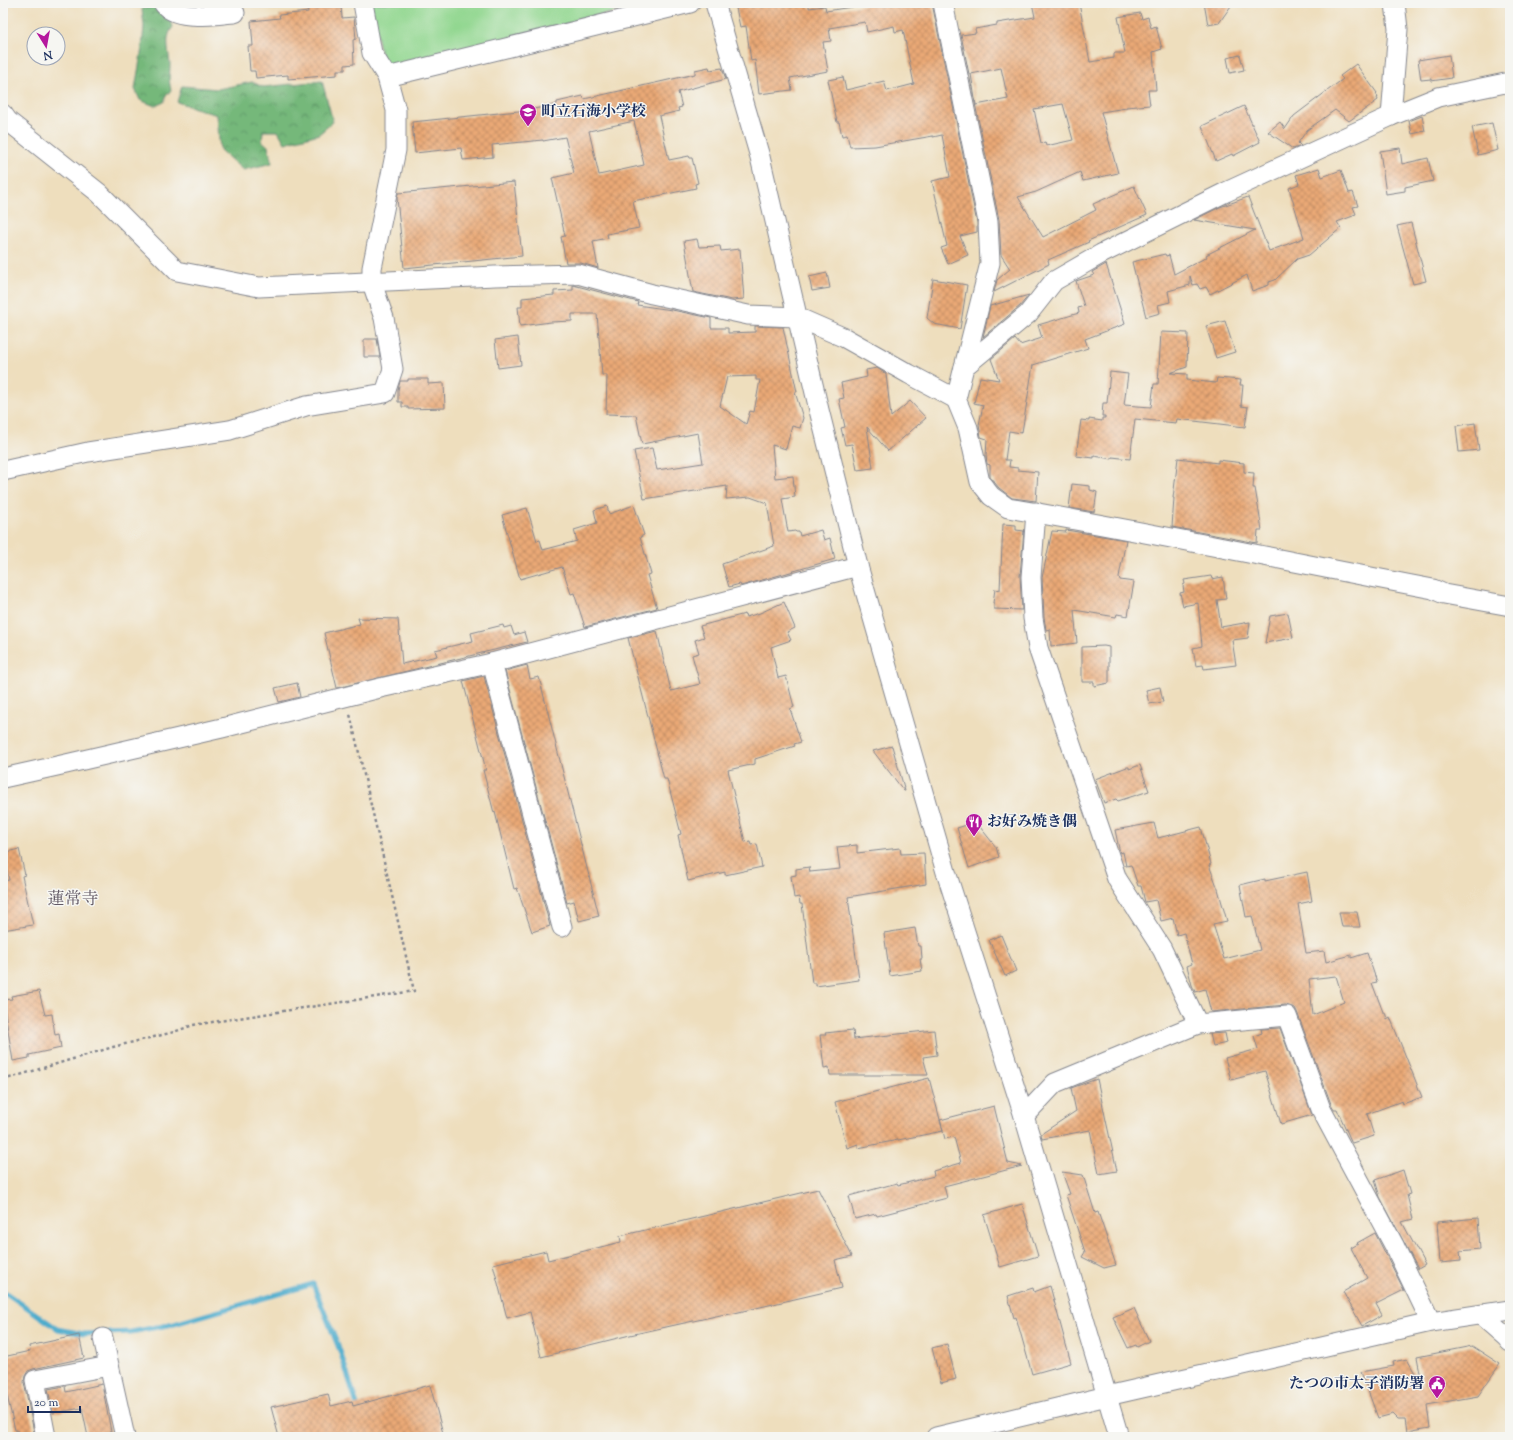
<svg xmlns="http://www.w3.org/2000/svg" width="1513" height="1440" font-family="'Sorts Mill Goudy','Noto Serif JP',serif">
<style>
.forest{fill:url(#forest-crowns);stroke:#48746c}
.park{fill:#92d790;stroke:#568377}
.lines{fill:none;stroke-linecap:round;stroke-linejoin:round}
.stream{stroke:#4eaccc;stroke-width:5}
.building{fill:url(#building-cross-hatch);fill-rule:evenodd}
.minor-casing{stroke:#84868e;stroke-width:21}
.path{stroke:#84868e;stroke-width:2.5;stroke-dasharray:3 3;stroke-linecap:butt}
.minor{stroke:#fff;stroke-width:19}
.labels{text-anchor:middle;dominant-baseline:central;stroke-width:3;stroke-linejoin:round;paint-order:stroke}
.poi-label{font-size:15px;font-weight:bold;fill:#1b2f5e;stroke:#f6f6f2;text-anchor:start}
.quarter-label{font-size:17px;fill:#635a66;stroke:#f6f6f2}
</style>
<defs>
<pattern id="forest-crowns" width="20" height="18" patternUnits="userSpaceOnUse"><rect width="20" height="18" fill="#75b87a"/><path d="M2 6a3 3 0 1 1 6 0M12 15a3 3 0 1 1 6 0" fill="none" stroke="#5f9667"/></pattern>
<pattern id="building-cross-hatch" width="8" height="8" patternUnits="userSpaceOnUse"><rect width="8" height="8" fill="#eaa976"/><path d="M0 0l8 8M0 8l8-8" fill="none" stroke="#bd8a64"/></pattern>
</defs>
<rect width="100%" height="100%" fill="#f6f6f2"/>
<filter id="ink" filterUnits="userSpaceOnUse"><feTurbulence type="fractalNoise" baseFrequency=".025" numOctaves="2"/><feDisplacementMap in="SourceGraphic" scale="8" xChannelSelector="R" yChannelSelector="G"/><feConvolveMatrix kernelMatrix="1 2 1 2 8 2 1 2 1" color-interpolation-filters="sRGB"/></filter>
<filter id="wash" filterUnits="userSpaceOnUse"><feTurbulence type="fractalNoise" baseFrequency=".012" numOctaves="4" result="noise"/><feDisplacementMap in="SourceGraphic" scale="16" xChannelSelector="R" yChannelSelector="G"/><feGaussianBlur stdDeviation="0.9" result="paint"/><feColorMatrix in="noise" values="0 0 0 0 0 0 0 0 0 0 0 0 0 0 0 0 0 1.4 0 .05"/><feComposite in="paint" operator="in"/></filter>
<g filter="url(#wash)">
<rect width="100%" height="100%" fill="#eedebd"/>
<!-- forest -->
<g class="forest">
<path d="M157 6 169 15 173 27C164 37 169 52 170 64 170 75 168 78 171 90L166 96 164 102 155 106 140 100 135 89 142 48 144 26 142 9Z"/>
<path d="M322 81 333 122 319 134 285 143 278 131H263L262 141 268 146 272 163 243 170 220 150 217 115 177 102 182 86 218 89 252 82 263 87Z"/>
</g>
<!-- park -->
<path class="park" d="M371 3H650L392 67 382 59Z"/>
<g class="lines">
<!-- stream -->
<path class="stream" d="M3 1291 58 1329 84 1334 131 1332 174 1324 313 1284 340 1351 359 1411"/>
</g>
<g id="blocks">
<!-- building -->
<g class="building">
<path d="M338 3V6L341 5 342 18 354 17 356 39 353 40 354 64 345 65V70H337V75L288 79V75L256 78 255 71H250L248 46H253L251 21 280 18 279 15 308 12 307 5Z"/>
<path d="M735 3H809V8L825 6 826 11 877 3H932L977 223V232L960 236 968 255 948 264 941 248 947 246 932 181 950 177 942 135 933 137V136L875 146 850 147 847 135 842 136 839 122H837L828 80 843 77 846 90 884 81 887 91 914 84 903 30 895 32 894 26 867 32 865 22 829 28 831 41 823 42 828 71 790 78 792 90 759 94 755 60 751 61 746 26 740 27Z"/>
<path d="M1032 3H1079L1090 62 1114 58V53H1125L1118 17 1140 13 1142 19 1148 17 1151 28 1156 26 1162 49 1153 52 1156 90H1148L1150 105 1126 107V108L1101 112 1118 173 1083 181 1080 172 1036 192 1018 197 1043 237 1096 210 1093 204 1134 186 1147 215 1088 241 1089 242 1048 260 1049 264 994 292 997 280 1010 269 1001 255 999 220 961 35 976 33 975 29 997 25V23L1035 17ZM1001 68 1008 99 976 105 971 74ZM1063 104 1073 140 1046 146 1045 142 1041 143 1034 109Z"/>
<path d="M1204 3H1233L1219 23 1208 25Z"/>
<path d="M1240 55 1244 70 1230 73 1227 58Z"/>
<path d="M1449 55 1452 78 1431 81V79L1421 80 1418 60Z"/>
<path d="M1356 64 1377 93 1376 94 1378 97 1377 98 1378 100 1349 121 1335 110 1307 130 1298 143 1301 146 1293 149 1268 132 1280 122 1285 129 1294 116 1343 79 1340 76Z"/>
<path d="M709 67 710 70 722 68 726 79 678 92 682 107 678 108 679 111 659 116 669 160 689 156 690 158H692L698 183 695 184 696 188 633 201 639 228 607 234 608 238 593 241 598 268 581 263H566L561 237 565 236 552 178 574 173 565 137 543 141V140L492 145 493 157 463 160 461 148 415 153 412 122 528 110 550 106 557 104V102L583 96 584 99 695 74V70ZM634 121 644 165 599 175 589 131Z"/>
<path d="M1244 106 1260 142 1233 156 1232 154 1216 161 1202 126Z"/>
<path d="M1422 116 1425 131 1412 134 1409 121Z"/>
<path d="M1492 123 1498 150 1478 155 1472 127Z"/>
<path d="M1400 148 1402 164 1428 158 1433 181 1405 187V191L1386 194 1380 151Z"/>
<path d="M1319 168 1322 177 1341 170 1349 193 1353 192 1358 206 1353 207 1356 214 1353 215V216L1337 222 1341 228 1309 255 1297 259 1275 280 1269 282V285L1252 291 1247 275 1210 294 1206 287 1200 289 1197 284 1193 285 1190 276V285L1168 291 1170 302 1158 305 1160 313 1146 317 1132 262 1165 254 1166 256 1169 255 1174 274 1207 257 1206 255 1255 230 1194 220 1220 207 1248 197 1269 251 1304 238 1289 188 1299 184 1296 175Z"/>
<path d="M514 182 522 256 404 268 397 198 398 193Z"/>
<path d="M1411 223 1426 281 1413 284 1397 226Z"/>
<path d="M697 239 699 247 720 246 721 251 740 249 744 299 732 300 693 292 684 241Z"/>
<path d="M1106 264 1125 324 1085 339 1088 348 1033 365 1022 432 1021 433 1009 431 1005 460H1010L1009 467 1018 468V470L1038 472 1036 501 1012 498 999 488 994 482V480H992L990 477V465L987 464 986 456 987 439 981 437 979 425 983 405 974 403 980 377 999 380 991 359 1015 339 1020 345 1042 338 1038 325 1079 313 1078 308 1084 306 1076 281 1094 275 1092 272Z"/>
<path d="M827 273 830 288 812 291 809 277Z"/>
<path d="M933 279 967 285 960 329 934 324 927 318Z"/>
<path d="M573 285 638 302 637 305 672 310 711 318V328H728V333L755 332V326L783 327 797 392H795L803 418 800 428 792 426 786 449 772 445 775 478 793 476 795 497 782 499 788 532 795 531 796 532H799L800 536 821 530 824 540 830 538 835 559 787 573 741 586 740 584 729 587 722 564 774 546 767 503 750 497 726 499 727 486 644 499 634 451 652 448 657 470 703 463 698 433 642 444 636 415 606 414 607 375H602L597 314H572V321L551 322 520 326 518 307H522V298L554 295V291L573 290ZM756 376V380H760L754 412 750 411 746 424 720 406 727 377Z"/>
<path d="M1029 295 1020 306 983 337 990 306Z"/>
<path d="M1225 321 1235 352 1216 358 1206 326Z"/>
<path d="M1161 332 1188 333 1187 367 1170 373 1187 374V380L1216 383 1217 378 1241 380 1240 385H1243L1241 406 1248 407 1245 427 1177 419 1176 423 1135 419 1130 459 1112 457V459L1094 456V458L1076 456 1081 420 1089 421V419L1102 421V418H1105V416H1102L1103 403H1107L1110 372 1128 374 1124 405 1151 407 1154 384H1158Z"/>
<path d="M518 337 521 365 498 368 495 340Z"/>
<path d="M364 339H377L380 357H364Z"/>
<path d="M877 368 886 374 891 417 910 401 926 418 888 451 867 427 873 468 857 470 852 444 845 445 841 428 845 427 839 399 844 398 841 383 867 377 866 370Z"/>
<path d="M408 379H428V384L444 383 445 408 408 409V407H402V402H398V390L400 381H408Z"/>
<path d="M1475 423 1479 450 1459 452 1456 426Z"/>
<path d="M1178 458 1218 463V460L1244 463V472L1254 473 1253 488H1255L1262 530H1258L1257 543 1172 527 1174 498H1173Z"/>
<path d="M1072 484 1090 486V490L1097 492 1094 512 1069 508Z"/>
<path d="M634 505 644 535 640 537 651 574 647 575 657 608 585 627 574 593 571 594 562 567 520 579 502 515 527 508 537 541 540 540 543 550 577 541 574 530 597 523 594 510 607 506 609 514Z"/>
<path d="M1003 524 1016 525V530L1024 531 1020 576 1022 610 994 609V603H993L995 589 1000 590Z"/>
<path d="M1066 530 1126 540 1119 577 1120 580 1134 582 1128 616 1117 614 1116 617 1074 610 1077 643 1051 646 1050 629 1046 630 1044 617 1042 578 1052 531 1066 532Z"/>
<path d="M1211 576 1212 579 1223 577 1226 599 1217 600 1221 627 1250 622 1248 638 1232 640 1236 665 1204 669 1203 665 1196 666 1193 648 1202 646 1198 603 1183 606 1180 593 1184 592 1183 585 1185 584 1184 580Z"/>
<path d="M784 602 795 628 787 632 791 640 771 647 778 678 786 676 794 707 790 709 801 742 794 744 795 746 755 759V764L728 770 745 842 750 841 751 845 757 844 762 867 725 875V872L688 881 678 835 681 834 667 779H664L628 638 657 631 671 691 700 684 692 655 699 653 695 640 704 637 700 626 745 614 746 617 760 613Z"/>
<path d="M1288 613 1293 638 1265 643 1270 616Z"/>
<path d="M358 618 398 619 402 664 437 656 435 650 473 641 471 633 503 625 504 628 511 626 514 635 524 632 527 642 337 688 324 633 360 624Z"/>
<path d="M1104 646 1109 647V683L1094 686V682H1082V647Z"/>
<path d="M527 665 530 679 539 677 599 916 579 921 574 901 567 903 505 671Z"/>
<path d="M484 676 550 926 532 932 517 888 514 889 495 812 494 813 483 770H486L463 681Z"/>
<path d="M297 683 300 697 279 702 275 688Z"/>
<path d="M1160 687 1163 702 1149 704 1146 690Z"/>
<path d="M892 746 905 791H904L873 751Z"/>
<path d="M1140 765 1149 791 1118 801 1116 799 1104 803 1095 779 1127 767H1129V769Z"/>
<path d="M976 822 996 847 999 857 969 868 957 828Z"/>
<path d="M1154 823 1158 838 1201 827 1211 864 1209 865 1218 889 1227 921 1213 924 1224 959 1260 950 1252 916 1246 917 1240 885 1265 879V881L1307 872 1312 901 1298 904 1306 953 1324 951 1326 962 1351 955V958L1367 953 1377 982 1372 983 1383 1012H1385L1387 1019 1390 1017 1422 1097 1403 1104 1402 1101 1367 1114 1374 1136 1352 1143 1337 1109H1334L1331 1104 1297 1012 1295 1008 1286 1005 1211 1012 1205 989 1195 992 1192 985 1187 966 1192 964 1184 933 1177 935 1173 918 1161 921 1156 900 1145 902 1141 886H1138L1131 865 1126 866 1123 852 1120 853 1115 830ZM1336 976 1344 1002 1313 1015 1309 979Z"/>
<path d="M857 845V853L900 848 901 854 924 853 926 884 848 897 859 980 816 986V983H812L802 904H800L799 897 794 898 791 876 796 875V869L809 867 810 872 840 869 837 847Z"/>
<path d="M19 849 25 875 22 876 33 925 3 930V881L9 880 3 853Z"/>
<path d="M1339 912H1357L1360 927H1342Z"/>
<path d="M915 928 918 946H921L922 959H920L922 971 890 976 884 933Z"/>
<path d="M1001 935 1016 971 1005 976 989 940Z"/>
<path d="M39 991 45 1015 52 1014 55 1035 59 1034 61 1048 29 1055V1058L13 1061 3 1000 12 999 11 996Z"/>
<path d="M1280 1028 1312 1115 1281 1124 1265 1071 1231 1080 1225 1058 1258 1049 1254 1036 1262 1033 1261 1029Z"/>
<path d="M853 1030 854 1039 934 1030 937 1055 923 1057 928 1075H830L829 1067 824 1068 820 1035H826L825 1033Z"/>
<path d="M1225 1033 1227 1043 1213 1046 1210 1034Z"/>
<path d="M929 1078 943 1131 858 1148V1144L847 1148 835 1102Z"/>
<path d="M1097 1079 1117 1171 1099 1174 1090 1130 1042 1139 1041 1134 1076 1111 1071 1088Z"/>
<path d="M994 1106 1008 1163 1022 1166 944 1186 947 1198 877 1216 876 1214 855 1219 849 1196 897 1183 898 1185 934 1176 933 1171 961 1163 954 1137 945 1139 940 1120Z"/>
<path d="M1403 1170 1410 1194 1407 1195 1413 1219 1402 1222 1425 1265 1418 1269 1380 1197 1375 1180Z"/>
<path d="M1062 1172 1083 1175 1095 1213 1098 1212 1116 1265 1104 1268 1082 1257 1085 1252 1066 1195 1070 1194Z"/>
<path d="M818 1189 852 1256 835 1260 842 1288 726 1315 725 1314 630 1335 541 1357 530 1312 507 1318 493 1264 546 1251 548 1260 621 1242 620 1236Z"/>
<path d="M1022 1204 1038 1256 1000 1267 984 1215Z"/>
<path d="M1478 1218 1480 1249 1460 1251 1461 1261 1440 1263 1437 1222Z"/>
<path d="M1375 1233 1404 1290 1376 1304 1382 1315 1362 1326 1343 1292 1367 1278 1351 1248 1358 1244 1357 1243Z"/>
<path d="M1050 1286 1071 1363 1032 1374 1016 1317 1014 1318 1008 1296 1033 1288 1034 1292Z"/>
<path d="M1134 1308 1149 1341 1137 1347 1136 1345 1128 1348 1113 1317Z"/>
<path d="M79 1335 84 1358 33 1369 28 1371 25 1376 24 1382 35 1437H18L17 1430H15L3 1378V1357L30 1351 29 1346Z"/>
<path d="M947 1344 956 1379 941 1383 932 1348Z"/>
<path d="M1472 1346 1500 1364 1478 1396 1427 1405 1430 1428 1407 1432 1405 1419H1398L1393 1414 1378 1418 1361 1372 1394 1366 1393 1362 1407 1359 1423 1388 1417 1357Z"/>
<path d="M102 1384 112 1437H88L82 1408 53 1413 48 1389 65 1386 66 1392Z"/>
<path d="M430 1385 444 1437H279L271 1407 328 1394 331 1406 352 1401 353 1406Z"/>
</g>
</g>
</g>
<g filter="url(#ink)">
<use href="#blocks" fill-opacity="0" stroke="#84868e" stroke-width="1"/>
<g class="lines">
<defs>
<g id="minor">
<path d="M163 3C175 22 216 14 235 13"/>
<path d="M715 3 760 157 819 410 858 566 946 872 1024 1116 1119 1437"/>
<path d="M943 3 988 222 990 263 956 399 968 428 980 482 991 496 1008 508C1150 532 1291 562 1433 589L1444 594 1510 606"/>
<path d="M387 77 690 3"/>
<path d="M3 114 8 121 99 193 177 271 259 287 495 276 578 274 652 294 748 315 797 317 845 338 909 374 956 399"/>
<path d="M1391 116 1398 29 1395 3"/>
<path d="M964 367 1028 314 1054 281 1101 254 1226 192 1391 116 1438 97 1510 82"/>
<path d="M3 471 88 452 230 430 306 406 385 393 393 369 384 318 372 283V268L396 150V110L387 77 372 53 363 3"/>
<path d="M1036 512 1031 577 1033 618 1038 648 1117 879 1162 949 1198 1024"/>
<path d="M492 663 562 927"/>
<path d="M3 778 66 764 222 728 380 688 492 663 858 566"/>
<path d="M1024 1116 1055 1083 1198 1024 1287 1016 1321 1109 1395 1247 1431 1322"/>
<path d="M1481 1315 1506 1337 1510 1342"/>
<path d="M103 1338 125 1437"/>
<path d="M46 1437 35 1380 109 1366"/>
<path d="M936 1437 1107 1396 1431 1322 1510 1310"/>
</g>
</defs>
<!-- minor casing -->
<use href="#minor" class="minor-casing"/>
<!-- path -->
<path class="path" d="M3 1080 113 1047 174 1032 193 1025 414 991 350 714"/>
<!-- minor -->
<use href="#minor" class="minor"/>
</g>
</g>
<!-- icons -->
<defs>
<symbol id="school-pin" viewBox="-11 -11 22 30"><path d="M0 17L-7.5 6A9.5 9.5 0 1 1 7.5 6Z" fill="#b5179e" stroke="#f6f6f2"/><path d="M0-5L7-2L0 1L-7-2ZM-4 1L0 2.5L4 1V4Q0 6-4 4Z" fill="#fff"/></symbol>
<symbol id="restaurant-pin" viewBox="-11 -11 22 30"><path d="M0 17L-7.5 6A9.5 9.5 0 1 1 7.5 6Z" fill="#b5179e" stroke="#f6f6f2"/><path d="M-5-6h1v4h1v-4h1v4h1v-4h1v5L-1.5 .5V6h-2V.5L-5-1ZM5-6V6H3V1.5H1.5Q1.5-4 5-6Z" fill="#fff"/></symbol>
<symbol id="civic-pin" viewBox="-11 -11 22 30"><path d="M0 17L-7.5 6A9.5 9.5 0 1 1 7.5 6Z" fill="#b5179e" stroke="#f6f6f2"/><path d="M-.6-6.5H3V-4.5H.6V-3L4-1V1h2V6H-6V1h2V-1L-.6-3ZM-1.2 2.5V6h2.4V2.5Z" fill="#fff"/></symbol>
</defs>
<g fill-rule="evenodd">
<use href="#school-pin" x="518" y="102" width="20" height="27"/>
<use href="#restaurant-pin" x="964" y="812" width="20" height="27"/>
<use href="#civic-pin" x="1427" y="1374" width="20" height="27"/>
</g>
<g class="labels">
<!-- poi labels -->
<g class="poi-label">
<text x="541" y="112">町立石海小学校</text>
<text x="987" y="822">お好み焼き偶</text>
<text x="1424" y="1384" text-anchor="end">たつの市太子消防署</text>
</g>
<!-- quarter labels -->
<g class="quarter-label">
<text x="73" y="900">蓮常寺</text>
</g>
</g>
<!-- margin -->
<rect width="1513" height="1440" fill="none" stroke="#f6f6f2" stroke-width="16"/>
<!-- north arrow -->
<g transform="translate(46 46) rotate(169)"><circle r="19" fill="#f6f6f2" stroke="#9ea6b7"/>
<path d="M0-3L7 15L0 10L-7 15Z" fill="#b5179e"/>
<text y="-6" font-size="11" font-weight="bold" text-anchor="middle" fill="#1b2f5e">N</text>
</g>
<!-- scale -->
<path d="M28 1406v6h52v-6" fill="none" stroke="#1b2f5e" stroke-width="2"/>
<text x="34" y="1406" font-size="12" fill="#1b2f5e" stroke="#f6f6f2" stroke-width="3" paint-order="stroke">20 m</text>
</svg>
